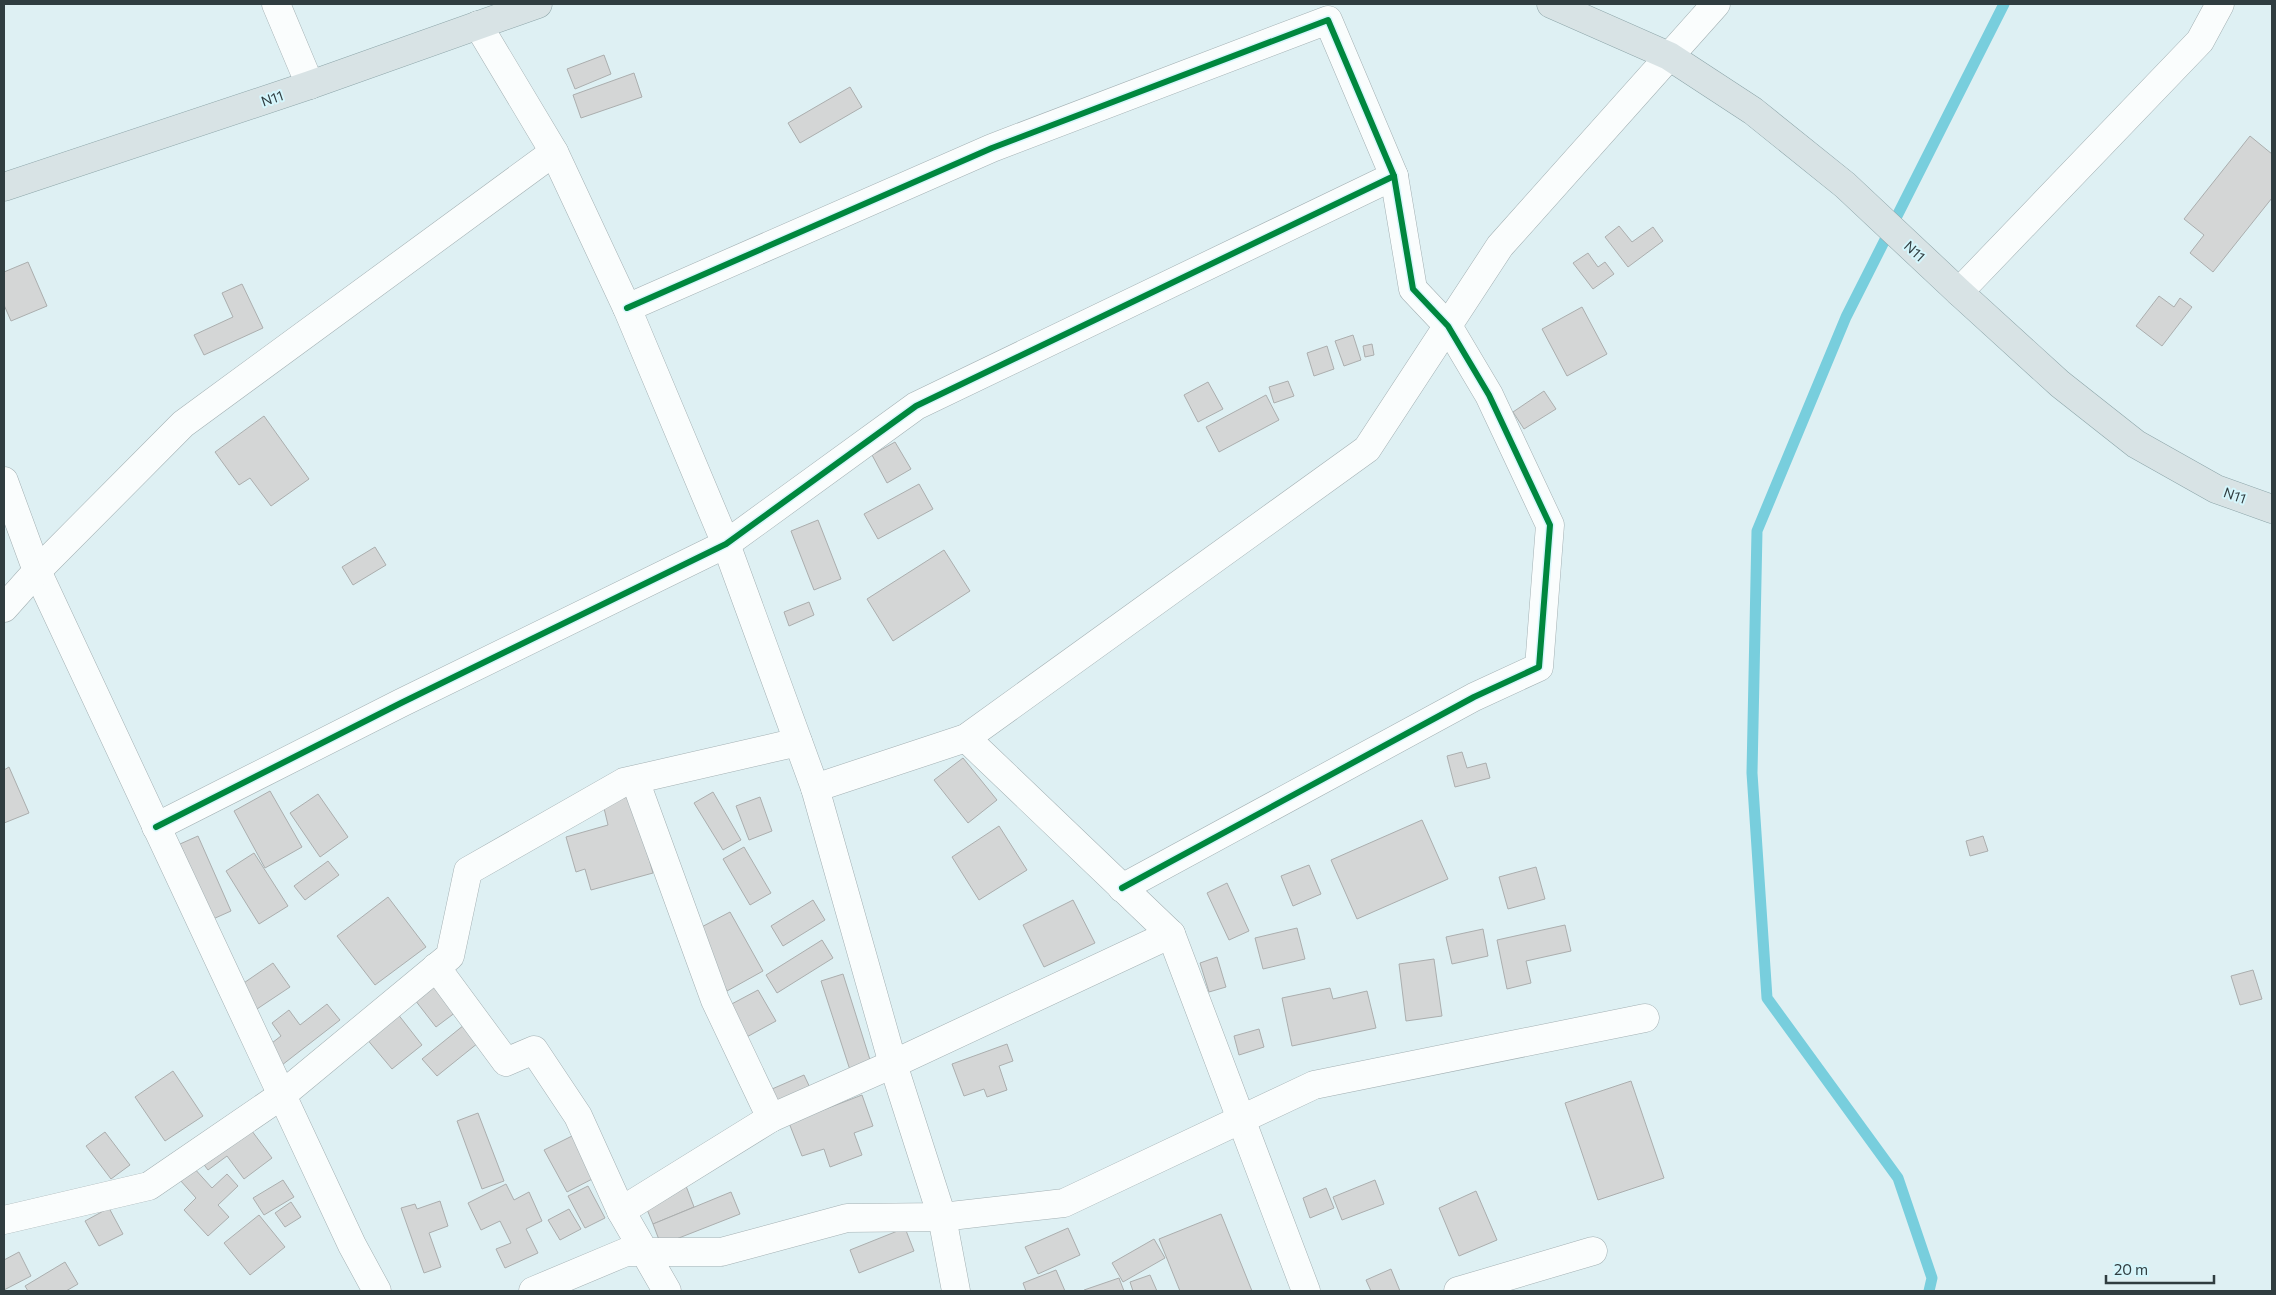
<svg xmlns="http://www.w3.org/2000/svg" width="2276" height="1295" font-family="Commissioner,sans-serif">
<style>
.lines{fill:none;stroke-linecap:round;stroke-linejoin:round}
.stream{stroke:#78cedd;stroke-width:11}
.building{fill:#d4d6d6;stroke:#abaeae}
.minor-casing{stroke:#a3b0b3;stroke-width:29}
.primary-casing{stroke:#8da5a9;stroke-width:29}
.minor{stroke:#fafdfd;stroke-width:28}
.primary{stroke:#d8e3e5;stroke-width:28}
.cycleway-casing{stroke:#d5f6fc;stroke-width:9}
.cycleway{stroke:#00873e;stroke-width:6}
.labels{text-anchor:middle;dominant-baseline:central;stroke-width:4;stroke-linejoin:round;paint-order:stroke}
.street-label{font-size:14px;fill:#303d40;stroke:#d5f6fc}
</style>
<rect width="100%" height="100%" fill="#def0f3"/>
<g class="lines">
<!-- stream -->
<path class="stream" d="M1929 1291 1932 1278 1898 1178 1767 998 1752 773 1757 531 1846 317 2004 4"/>
</g>
<!-- building -->
<g class="building">
<path d="M604 55 611 74 575 89 567 69Z"/>
<path d="M634 73 642 97 581 118 573 95Z"/>
<path d="M850 87 862 107 800 143 788 123Z"/>
<path d="M2250 136 2272 154V198L2213 272 2190 253 2204 235 2184 219Z"/>
<path d="M1619 226 1632 242 1653 227 1663 241 1628 267 1605 237Z"/>
<path d="M1588 253 1598 267 1605 262 1614 274 1593 289 1573 263Z"/>
<path d="M28 262 47 306 11 321 4 305V272Z"/>
<path d="M242 284 263 328 204 355 194 335 233 317 222 293Z"/>
<path d="M2159 296 2174 307 2180 298 2192 307 2162 346 2136 326Z"/>
<path d="M1582 307 1607 354 1567 376 1542 329Z"/>
<path d="M1353 335 1361 360 1344 366 1335 341Z"/>
<path d="M1372 344 1374 355 1365 357 1363 346Z"/>
<path d="M1327 346 1334 369 1314 376 1307 353Z"/>
<path d="M1288 381 1294 396 1274 403 1269 387Z"/>
<path d="M1208 382 1223 409 1198 422 1184 395Z"/>
<path d="M1544 391 1556 409 1524 429 1513 412Z"/>
<path d="M1266 395 1279 420 1219 452 1206 427Z"/>
<path d="M264 416 309 479 271 506 250 478 239 485 215 452Z"/>
<path d="M895 442 911 469 887 483 872 455Z"/>
<path d="M919 484 933 509 878 539 864 514Z"/>
<path d="M818 520 841 579 814 590 791 531Z"/>
<path d="M375 547 386 565 353 585 342 567Z"/>
<path d="M944 550 970 591 893 641 867 599Z"/>
<path d="M809 602 814 615 789 626 784 612Z"/>
<path d="M1462 752 1467 768 1486 763 1490 778 1455 787 1447 756Z"/>
<path d="M963 758 997 800 968 823 934 780Z"/>
<path d="M9 767 29 813 4 823V770Z"/>
<path d="M270 791 302 847 265 868 234 811Z"/>
<path d="M713 792 741 840 723 850 694 803Z"/>
<path d="M318 794 348 837 320 857 290 813Z"/>
<path d="M631 796 653 873 591 890 585 869 576 872 566 837 608 825 603 804Z"/>
<path d="M760 797 772 831 749 840 736 806Z"/>
<path d="M1422 820 1448 879 1357 919 1331 860Z"/>
<path d="M999 826 1027 870 979 900 952 857Z"/>
<path d="M198 836 231 911 213 919 180 844Z"/>
<path d="M1983 836 1988 851 1970 856 1966 841Z"/>
<path d="M744 847 771 893 750 905 723 859Z"/>
<path d="M254 853 288 906 259 924 226 871Z"/>
<path d="M328 861 339 875 305 900 294 886Z"/>
<path d="M1309 865 1321 894 1293 906 1281 876Z"/>
<path d="M1536 867 1545 899 1508 909 1499 877Z"/>
<path d="M1227 883 1249 931 1229 940 1207 893Z"/>
<path d="M388 897 426 947 375 985 337 936Z"/>
<path d="M813 900 825 920 783 946 771 926Z"/>
<path d="M1073 900 1095 943 1044 967 1023 925Z"/>
<path d="M730 912 763 971 727 991 694 931Z"/>
<path d="M1565 925 1571 951 1526 961 1531 983 1507 989 1497 940Z"/>
<path d="M1297 928 1305 959 1263 969 1255 938Z"/>
<path d="M1483 929 1488 956 1452 964 1446 937Z"/>
<path d="M822 940 833 958 777 993 766 975Z"/>
<path d="M1217 957 1226 987 1209 992 1200 963Z"/>
<path d="M1434 959 1442 1016 1406 1021 1399 964Z"/>
<path d="M273 963 290 987 251 1013 235 989Z"/>
<path d="M2253 970 2262 999 2240 1005 2231 976Z"/>
<path d="M843 974 871 1063 850 1070 821 981Z"/>
<path d="M435 985 456 1012 436 1027 415 1000Z"/>
<path d="M1330 988 1333 999 1367 991 1376 1028 1292 1046 1282 998Z"/>
<path d="M758 990 776 1021 743 1039 726 1007Z"/>
<path d="M327 1004 340 1020 282 1065 268 1046 281 1036 272 1023 289 1010 300 1025Z"/>
<path d="M397 1013 422 1045 392 1069 366 1038Z"/>
<path d="M464 1025 478 1043 437 1076 422 1059Z"/>
<path d="M1259 1029 1264 1047 1239 1055 1234 1036Z"/>
<path d="M1007 1044 1013 1061 999 1066 1007 1090 987 1097 984 1089 964 1096 952 1064Z"/>
<path d="M173 1071 203 1116 165 1141 135 1097Z"/>
<path d="M804 1075 812 1092 772 1111 763 1093Z"/>
<path d="M1631 1081 1664 1178 1598 1200 1565 1103Z"/>
<path d="M862 1095 873 1126 854 1133 862 1155 830 1167 824 1149 802 1156 789 1123Z"/>
<path d="M478 1113 504 1181 482 1189 457 1121Z"/>
<path d="M246 1123 272 1158 244 1179 227 1156 208 1170 199 1158Z"/>
<path d="M105 1132 130 1165 111 1179 86 1146Z"/>
<path d="M578 1133 600 1175 567 1192 544 1150Z"/>
<path d="M193 1167 212 1188 227 1174 238 1186 218 1205 229 1217 208 1236 184 1210 196 1198 180 1180Z"/>
<path d="M283 1180 294 1197 264 1215 253 1198Z"/>
<path d="M1375 1180 1384 1204 1342 1220 1333 1197Z"/>
<path d="M506 1184 514 1200 529 1192 542 1221 526 1229 538 1253 505 1268 496 1249 511 1243 500 1221 481 1230 468 1203Z"/>
<path d="M588 1186 605 1218 585 1228 568 1196Z"/>
<path d="M686 1186 694 1207 653 1224 644 1202Z"/>
<path d="M1326 1188 1334 1208 1310 1218 1303 1198Z"/>
<path d="M1476 1191 1497 1240 1459 1256 1439 1208Z"/>
<path d="M731 1192 740 1214 661 1245 653 1224Z"/>
<path d="M440 1201 448 1226 429 1233 441 1267 424 1273 401 1208 415 1204 417 1209Z"/>
<path d="M291 1202 301 1217 285 1227 275 1213Z"/>
<path d="M109 1208 123 1234 99 1246 85 1221Z"/>
<path d="M569 1209 581 1229 560 1240 548 1220Z"/>
<path d="M1221 1214 1252 1291H1180L1159 1239Z"/>
<path d="M259 1215 285 1247 250 1275 224 1243Z"/>
<path d="M905 1228 914 1251 859 1273 850 1250Z"/>
<path d="M1068 1228 1080 1255 1038 1274 1025 1247Z"/>
<path d="M1154 1239 1165 1258 1123 1282 1112 1263Z"/>
<path d="M19 1252 31 1276 4 1290V1260Z"/>
<path d="M65 1262 78 1284 66 1291H28L25 1286Z"/>
<path d="M1391 1269 1400 1291H1371L1366 1280Z"/>
<path d="M1056 1270 1065 1291H1026L1023 1283Z"/>
<path d="M1150 1275 1157 1291H1133L1130 1282Z"/>
<path d="M1119 1278 1124 1291H1084V1290Z"/>
</g>
<g class="lines">
<defs>
<g id="minor">
<path d="M276 4 310 85"/>
<path d="M478 25 554 152 627 308 726 544 815 788 893 1064 942 1217 956 1291"/>
<path d="M1959 292 2200 41 2220 4"/>
<path d="M627 308 992 148 1328 20 1394 176 1413 289 1448 326 1489 395 1550 525 1539 667 1474 697 1122 888"/>
<path d="M4 481 37 571 352 1245 377 1291"/>
<path d="M4 608 37 571 183 424 554 152"/>
<path d="M966 738 1171 934 1306 1291"/>
<path d="M635 780 715 1000 771 1118"/>
<path d="M815 788 966 738 1367 449 1500 246 1716 4"/>
<path d="M156 827 401 703 726 544 916 406 1394 176"/>
<path d="M436 967 506 1062 534 1050 578 1116 621 1211 667 1291"/>
<path d="M621 1211 771 1118 893 1064 1171 934"/>
<path d="M4 1220 149 1186 282 1095 450 956 468 871 624 782 798 742"/>
<path d="M533 1291 626 1252H721L847 1218 942 1217 1064 1203 1314 1085 1645 1018"/>
<path d="M1458 1291 1593 1251"/>
</g>
<g id="primary">
<path d="M1551 4 1669 56 1753 111 1845 185 1959 292 2060 384 2136 444 2216 489 2272 509"/>
<path d="M4 187 310 85 538 4"/>
</g>
</defs>
<!-- minor casing -->
<use href="#minor" class="minor-casing"/>
<!-- primary casing -->
<use href="#primary" class="primary-casing"/>
<!-- minor -->
<use href="#minor" class="minor"/>
<!-- primary -->
<use href="#primary" class="primary"/>
<defs>
<g id="cycleway">
<path d="M627 308 992 148 1328 20 1394 176 1413 289 1448 326 1489 395 1550 525 1539 667 1474 697 1122 888"/>
<path d="M156 827 401 703 726 544 916 406 1394 176"/>
</g>
</defs>
<!-- cycleway casing -->
<use href="#cycleway" class="cycleway-casing"/>
<!-- cycleway -->
<use href="#cycleway" class="cycleway"/>
</g>
<g class="labels">
<!-- street labels -->
<g class="street-label">
<text transform="translate(272 98) rotate(-19)">N11</text>
<text transform="translate(1915 251) rotate(43)">N11</text>
<text transform="translate(2235 495) rotate(19)">N11</text>
</g>
</g>
<!-- border -->
<rect width="2276" height="1295" fill="none" stroke="#303d40" stroke-width="10"/>
<!-- scale -->
<path d="M2106 1275v8h108v-8" fill="none" stroke="#303d40" stroke-width="2.5"/>
<text x="2114" y="1275" font-size="15" fill="#303d40" stroke="#d5f6fc" stroke-width="4" paint-order="stroke">20 m</text>
</svg>
